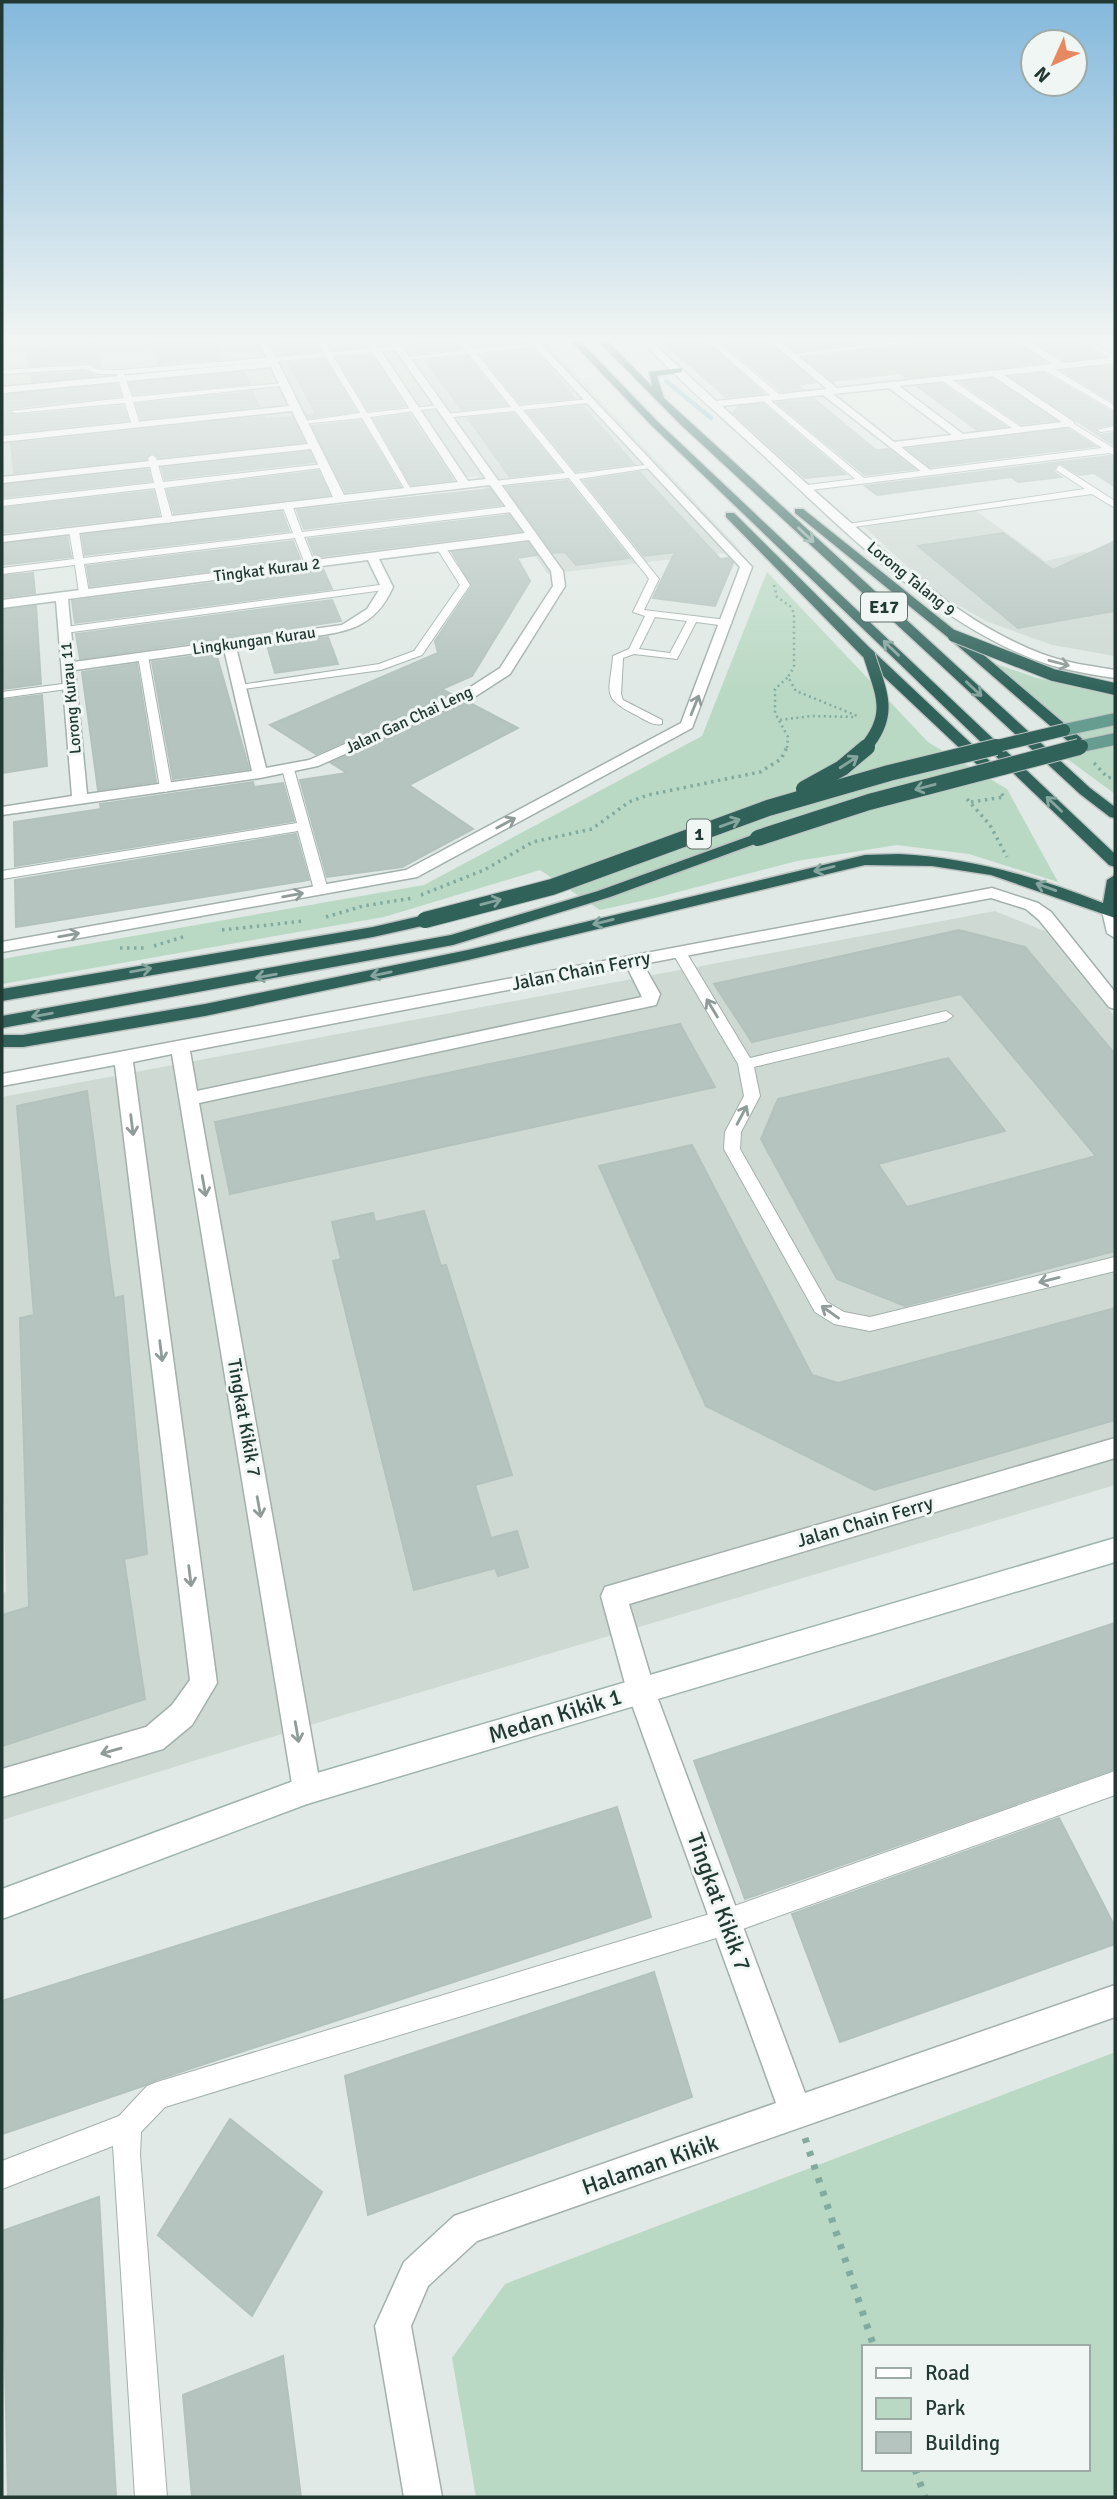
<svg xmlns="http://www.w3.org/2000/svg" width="1117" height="2499" font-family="Signika,sans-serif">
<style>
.built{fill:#ced9d4}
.green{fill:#bad9c4;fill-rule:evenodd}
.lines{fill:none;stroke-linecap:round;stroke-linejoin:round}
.stream{stroke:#8bbecb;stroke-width:4.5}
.building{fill:#b5c4bf;stroke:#b3c2bd;stroke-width:2}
.lane-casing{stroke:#a3b0ac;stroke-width:2}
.street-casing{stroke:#a3b0ac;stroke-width:3}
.secondary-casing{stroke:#a0b4ae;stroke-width:3}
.highway-casing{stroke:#bdc3c2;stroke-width:3}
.path-far2{stroke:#82aba0;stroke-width:2.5;stroke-dasharray:2 3.5;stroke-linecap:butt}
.path-far1{stroke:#82aba0;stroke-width:3.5;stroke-dasharray:2.5 4.5;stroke-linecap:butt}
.path{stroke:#82aba0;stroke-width:7;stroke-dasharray:5 9;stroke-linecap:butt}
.lane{fill:#fff;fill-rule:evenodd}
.street{fill:#fff;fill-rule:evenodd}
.secondary{fill:#fff;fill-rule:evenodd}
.highway{fill:#30625a;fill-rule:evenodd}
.primary-bridge-casing{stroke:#bdc3c2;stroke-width:14;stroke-linecap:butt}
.highway-bridge-far1-casing{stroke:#bdc3c2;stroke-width:14;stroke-linecap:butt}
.highway-bridge-casing{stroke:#bdc3c2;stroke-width:18;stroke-linecap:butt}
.primary-bridge{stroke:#679c91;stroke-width:12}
.highway-bridge-far1{stroke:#30625a;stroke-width:12}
.highway-bridge{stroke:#30625a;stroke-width:16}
.oneway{stroke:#86a59f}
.oneway2{stroke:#909c99}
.labels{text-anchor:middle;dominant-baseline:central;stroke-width:6;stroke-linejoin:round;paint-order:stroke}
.far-street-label{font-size:16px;fill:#223833;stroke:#f0f6f3}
.shield{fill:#f0f6f3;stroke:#60716d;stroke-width:2}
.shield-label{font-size:18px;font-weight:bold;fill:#223833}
.street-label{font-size:19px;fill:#223833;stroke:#f0f6f3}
.near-street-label{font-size:23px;fill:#223833;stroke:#f0f6f3}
</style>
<rect width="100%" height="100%" fill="#e0e9e5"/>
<!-- built -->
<g class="built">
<path d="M2 342H546L741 551 548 574 477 476 2 532Z"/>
<path d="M975 510 1045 561 1085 552 1115 571V656L1052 645 986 621 935 592 864 527Z"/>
<path d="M995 911 1045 931 1115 1017V1485L327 1720 2 1820V1593L6 1592 2 1455V1097Z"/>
</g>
<!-- green -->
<g class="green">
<path d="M767 572 928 742 1007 789 1058 882 969 854 897 845 797 861 655 898 600 910 540 870 384 917 2 984V959L424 885 702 736Z"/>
<path d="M993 663 1037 678 1115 694V794L1062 755 1091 750Z"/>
<path d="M1113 2053 1115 2497H476L452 2358 505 2284ZM863 2347H1087V2469H863Z"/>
</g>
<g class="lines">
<!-- stream -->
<path class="stream" d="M666 381 711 418"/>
</g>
<!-- building -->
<g class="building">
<path d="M151 342H214L221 359 159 364Z"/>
<path d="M280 342H316L320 351 285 354Z"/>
<path d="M413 342H458L461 348 421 353Z"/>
<path d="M663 342H706L763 393 726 397Z"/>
<path d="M722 342H768L815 382 797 385 803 389 780 391Z"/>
<path d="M786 342H865L796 351Z"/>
<path d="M918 342H1016L1045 362 906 378 900 373 832 381 805 358Z"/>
<path d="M1036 342H1078L1101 356 1065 360Z"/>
<path d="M95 344 101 367 85 362 29 366 27 351Z"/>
<path d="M533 350 570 392 574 398 520 403 481 355Z"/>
<path d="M371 355 404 406 368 410 337 358Z"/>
<path d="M468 357 506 405 462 410 426 361Z"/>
<path d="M325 360 356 411 309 418 307 415 316 414 289 363Z"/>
<path d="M1115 366V403L1063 371Z"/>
<path d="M84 372 95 376 32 382 31 375Z"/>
<path d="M244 372 249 384 134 394 130 383Z"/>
<path d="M1044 373 1115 414V424L1096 427 1094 431 1101 435 1115 433V446L1011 377Z"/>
<path d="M992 379 1055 420 1021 424 960 382Z"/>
<path d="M117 384 121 396 11 408 8 412 15 416 123 406 128 420 2 433V395Z"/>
<path d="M942 384 1005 426 977 430 918 387Z"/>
<path d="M252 392 259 406 141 419 136 404Z"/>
<path d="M814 399 876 450 888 449 914 469 865 475 777 403Z"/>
<path d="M763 404 845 474 805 478 733 413 738 407Z"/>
<path d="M582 406 634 464 576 471 528 412Z"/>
<path d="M409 414 453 480 411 485 374 419Z"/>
<path d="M514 414 560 471 510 477 468 418Z"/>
<path d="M264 417 265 419 292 417 304 442 159 457 152 452 146 459 14 473 11 444Z"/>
<path d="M361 421 400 486 346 492 312 426Z"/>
<path d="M1068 429 1095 446 930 467 908 449Z"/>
<path d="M309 452 314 462 165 479 162 468Z"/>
<path d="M1109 456 1115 457V487L1094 473 1079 475 1058 462 1053 471 1061 477 1018 482 1011 477 877 495 865 486Z"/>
<path d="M148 470 151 481 2 497 4 485Z"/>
<path d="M318 471 329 495 174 513 167 490Z"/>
<path d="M639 472 720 559 728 558 733 563 715 606 653 598 675 552 644 556 584 481Z"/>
<path d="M568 481 629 558 576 565 565 552 553 553 506 487Z"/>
<path d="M490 489 501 505 304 529 297 510Z"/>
<path d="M153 491 159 515 2 533V508Z"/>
<path d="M282 512 289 531 85 555 82 535Z"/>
<path d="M509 515 520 531 315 557 308 539Z"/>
<path d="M1003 533 1053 570 1115 541V611L1018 628 918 546Z"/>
<path d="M67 537 71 557 2 565V544Z"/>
<path d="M293 541 300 559 90 586 87 566Z"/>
<path d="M528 543 537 555 517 558 530 581 472 676 442 689 451 694 316 754 270 725 438 653 435 641 472 586 452 552Z"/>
<path d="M323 569 332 589 75 623 72 601Z"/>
<path d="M33 573 35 593 2 597V576Z"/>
<path d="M332 600 341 621 80 659 76 634Z"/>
<path d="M36 606 41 684 2 689V610Z"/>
<path d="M328 637 338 664 275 673 267 645Z"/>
<path d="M216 653 249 769 173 779 152 662Z"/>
<path d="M137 664 156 782 98 790 82 672Z"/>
<path d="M42 695 47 766 2 773V700Z"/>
<path d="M468 702 518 728 409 785 473 829 402 867 327 877 300 780 347 773 331 763Z"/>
<path d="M253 782 254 787 283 783 294 821 15 866 14 822 101 809 100 804Z"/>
<path d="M296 834 309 880 16 927 15 880Z"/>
<path d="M959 930 1025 947 1115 1054V1251L905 1306 837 1279 761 1139 778 1099 948 1058 1005 1131 878 1164 907 1207 1096 1156 961 994 752 1042 714 984Z"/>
<path d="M680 1024 715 1087 230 1194 215 1122Z"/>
<path d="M87 1091 114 1298 123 1296 147 1554 124 1559 145 1699 2 1746V1615L29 1607 20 1318 34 1315 17 1106Z"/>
<path d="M692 1145 812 1375 838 1383 1115 1308V1420L874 1490 706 1406 599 1166Z"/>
<path d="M424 1211 441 1266 446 1265 512 1475 475 1485 491 1538 517 1531 528 1567 498 1576 495 1568 414 1590 333 1261 341 1259 332 1222 373 1213 375 1222Z"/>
<path d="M1115 1623V1769L745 1899 694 1761Z"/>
<path d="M617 1807 651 1917 156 2080 143 2086 2 2134V2001Z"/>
<path d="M1059 1818 1115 1927V1944L840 2042 792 1914Z"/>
<path d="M654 1972 692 2097 368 2215 345 2076Z"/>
<path d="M230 2119 322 2192 252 2316 158 2235Z"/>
<path d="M99 2197 116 2497H8L2 2231Z"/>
<path d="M283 2356 301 2497H192L183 2395Z"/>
</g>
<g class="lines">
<defs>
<g id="lane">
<path d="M2 342H6L2 345Z"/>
<path d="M318 342H325L331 352 401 346 398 350 333 356 367 413 440 405 444 407 370 417 413 493 406 491 362 418 302 424 298 422 360 413 326 357 124 374 132 397 284 383 288 385 133 402 140 425 136 427 132 425 125 403 15 413 11 411 124 398 117 374H99L84 369 2 374V370L85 365 100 370H120L324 353Z"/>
<path d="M460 342H467L473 349 539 343 536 347 476 353 519 406 590 399 587 403 523 410 575 474 652 464 656 467 579 479 659 579 644 610 727 620 732 623 727 626 696 622 677 659 634 654 623 658 621 694 623 700 662 720V724C653 726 645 720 636 715 600 697 610 693 613 656L629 649 645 616 633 612 649 579 647 576 569 478 492 486 491 484 495 481 565 473 515 411 443 418 446 414 511 407 469 354 405 360 401 358 466 350ZM655 617 687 621 670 653 639 649Z"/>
<path d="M709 342H717L780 395V399H774Z"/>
<path d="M889 342H916L791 357 787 355Z"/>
<path d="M1082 342H1091L1115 356V361Z"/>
<path d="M1044 366H1050L1115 406V411L1044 370Z"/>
<path d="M942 377H948L1025 430 1018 432 942 381Z"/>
<path d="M765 396 864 478 1102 448 1068 426 1071 422 1115 449V455L1109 453 803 491 799 488 800 486 855 479 762 400Z"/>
<path d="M1115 426V430L1101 432 1097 430Z"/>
<path d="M152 455 156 458 163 482 324 464 328 467 164 488 173 520 168 523 163 520 155 488 2 506V500L154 483 148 458Z"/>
<path d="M1059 465 1115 501V508L1092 494 846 528 841 525 1085 489 1056 470Z"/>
<path d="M287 502 292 505 302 532 512 506 517 509 512 512 304 537 315 564 310 567 305 564 295 538 84 564 89 593 84 596 79 593 75 565 2 574V568L74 559 69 531 74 528 79 531 83 558 293 533 282 505Z"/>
<path d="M438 545H444L470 585 422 655 381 670 236 690 234 688 240 685 379 664 414 651 460 585 436 547Z"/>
<path d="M387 584 391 585V589L65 633 60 630 65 627Z"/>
<path d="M143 653 148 656 172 788 166 792 160 788 138 656Z"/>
<path d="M70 683 74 684V688L2 698V692Z"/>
<path d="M288 765 294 769 328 890 326 893 321 894 314 890 298 831 2 879V871L297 823 282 769Z"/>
<path d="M679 948 686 952 750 1058 946 1011 953 1016 946 1021 754 1067 760 1096 741 1132 740 1149 827 1302 844 1312 870 1317 1115 1257V1271L870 1331 834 1324 815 1312 724 1149 725 1132 744 1096 738 1064 672 952Z"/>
<path d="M1115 1771V1795L726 1935 165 2107 141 2132 140 2155 167 2497H135L113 2146 2 2189V2161L119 2116 147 2086 157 2082 726 1909Z"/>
</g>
<g id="street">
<path d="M259 342H268L344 495 458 482 366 342H375L468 481 486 479 390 342H399L563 571 565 586 510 674 476 696 318 766 260 778 2 815V807L72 796 56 601 2 608V600L525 533 490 485 2 542V536L333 497 311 449 2 483V477L308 444 292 411 2 442V436L289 406 271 367 2 393V387L268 362ZM529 540 551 571 553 586 500 668 466 690 309 760 266 768 236 647C258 644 280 641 302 638 344 632 374 630 393 587L379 559ZM368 560 381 587 367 609 342 625 74 662 68 599ZM224 649 252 771 87 794 75 670Z"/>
<path d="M530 342H539L752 567 692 728 417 877 2 952V942L406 870 681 723 740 567Z"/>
<path d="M643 342H652L716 401 827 389 771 342H781L837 388 1053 364 1019 342H1030L1064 363 1115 357V363L1004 375 1074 422V426L901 447 930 470V474L926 475 823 395 722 406C769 450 816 493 865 535 919 582 975 628 1042 654 1066 663 1091 666 1115 670V678C1087 674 1059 669 1033 659 931 619 842 529 763 455 723 418 680 382 643 342ZM993 376 1062 422 963 434 899 386ZM889 388 952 435 894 442 833 394Z"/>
<path d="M992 888 1038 903 1051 912 1115 992V1009L1109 1007 1039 920 1026 909 991 898 643 964 660 994 656 1005 199 1103 321 1790 317 1800 307 1804 297 1800 293 1790 172 1054 133 1062 217 1683 192 1725 163 1749 2 1797V1769L146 1727 172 1705 190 1680 115 1065 2 1086V1074ZM627 967 642 997 197 1091 190 1051Z"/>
<path d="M1115 1438V1458L629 1604 655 1691 805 2093 1115 1985V2017L477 2241 428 2286 411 2326 442 2497H404L375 2326 404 2262 454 2216 776 2103 627 1691 601 1596 605 1587Z"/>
</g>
<g id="secondary">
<path d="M1110 906 1115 907V938L1107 933 1102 911Z"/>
<path d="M1115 1538V1562L307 1804 2 1919V1889L307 1776Z"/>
</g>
<g id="highway">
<path d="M572 342H581L657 421 1115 854V867L1109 865 651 425Z"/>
<path d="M599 342H608L652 386 649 372 682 368V372L657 376 664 398 1090 788 1115 807V818L1110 817 1080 794 681 425Z"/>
<path d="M795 509H803L958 633 1087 743V749H1077L950 639 795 513Z"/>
<path d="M726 513H734L874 652 996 767 998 770 996 773H986L864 658 726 517Z"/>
<path d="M758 833 766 838 763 841 610 897 453 945 2 1028V1016L451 935 598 891Z"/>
<path d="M899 854C971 858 1037 877 1103 903L1107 880 1115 875V918L991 875 932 866 865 865 468 960 205 1016 23 1047H2V1035H23L205 1004 468 950 865 855Z"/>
<path d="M425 915 431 916 433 920 431 924 373 937 2 1001V989L373 927Z"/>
</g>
</defs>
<!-- lane casing -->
<use href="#lane" class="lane-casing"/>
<!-- street casing -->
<use href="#street" class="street-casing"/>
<!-- secondary casing -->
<use href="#secondary" class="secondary-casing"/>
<!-- highway casing -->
<use href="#highway" class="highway-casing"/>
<!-- path-far2 -->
<g class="path-far2">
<path d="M774 585 777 597 790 606 794 613V667L788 677 796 691 860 717"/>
<path d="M780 720 811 716 855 717"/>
<path d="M787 748 788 737 775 713V689L788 677"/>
</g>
<!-- path-far1 -->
<g class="path-far1">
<path d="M1094 763 1108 778 1115 776"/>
<path d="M967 799 990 825 1007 857"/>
<path d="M971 802 1004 797 999 790"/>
<path d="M421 895 484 870 533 842 592 829 629 802 648 795 760 772 781 759 787 747"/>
<path d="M326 917 363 906 413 898"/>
<path d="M222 930 304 921"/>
<path d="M154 946 186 936"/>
<path d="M120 948H146"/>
</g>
<!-- path -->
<g class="path">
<path d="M805 2138 874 2347"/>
<path d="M915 2469 925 2497"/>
</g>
<!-- lane -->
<use href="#lane" class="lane"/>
<!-- street -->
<use href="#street" class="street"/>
<!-- secondary -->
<use href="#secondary" class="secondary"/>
<!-- highway -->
<use href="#highway" class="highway"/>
<defs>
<g id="primary-bridge">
<path d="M1064 730 1115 719"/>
<path d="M1082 746 1115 739"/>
</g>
<g id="highway-bridge-far1">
<path d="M954 636 1053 675 1115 689"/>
<path d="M865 748C894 714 881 693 869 655"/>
<path d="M989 748 1064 730"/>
<path d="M1073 748 1082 746"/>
</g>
<g id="highway-bridge">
<path d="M804 789 842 768 867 747"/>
<path d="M758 838 869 802 1079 747"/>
<path d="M425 920 552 887 768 808 889 773 996 747"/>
</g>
</defs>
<!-- primary-bridge casing -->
<use href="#primary-bridge" class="primary-bridge-casing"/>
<!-- highway-bridge-far1 casing -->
<use href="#highway-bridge-far1" class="highway-bridge-far1-casing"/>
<!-- highway-bridge casing -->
<use href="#highway-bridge" class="highway-bridge-casing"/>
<!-- primary-bridge -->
<use href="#primary-bridge" class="primary-bridge"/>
<!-- highway-bridge-far1 -->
<use href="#highway-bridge-far1" class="highway-bridge-far1"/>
<!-- highway-bridge -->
<use href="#highway-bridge" class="highway-bridge"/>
</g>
<!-- one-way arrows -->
<defs><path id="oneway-shaft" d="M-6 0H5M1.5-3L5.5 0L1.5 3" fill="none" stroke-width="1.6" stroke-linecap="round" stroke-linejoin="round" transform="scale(1.75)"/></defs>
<g class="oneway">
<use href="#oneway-shaft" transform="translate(806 535) rotate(43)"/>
<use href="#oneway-shaft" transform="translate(891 648) rotate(-136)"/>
<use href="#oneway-shaft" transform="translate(974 689) rotate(43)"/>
<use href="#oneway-shaft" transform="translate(849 762) rotate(-33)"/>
<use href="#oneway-shaft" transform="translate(925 787) rotate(165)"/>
<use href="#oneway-shaft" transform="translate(1054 804) rotate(-136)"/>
<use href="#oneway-shaft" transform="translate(730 823) rotate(-20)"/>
<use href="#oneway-shaft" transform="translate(824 869) rotate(166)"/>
<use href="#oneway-shaft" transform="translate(1046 887) rotate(-160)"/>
<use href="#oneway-shaft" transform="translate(491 902) rotate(-15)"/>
<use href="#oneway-shaft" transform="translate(603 922) rotate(166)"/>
<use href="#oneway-shaft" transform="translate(141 970) rotate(-10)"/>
<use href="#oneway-shaft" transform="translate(381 974) rotate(168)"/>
<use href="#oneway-shaft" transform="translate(266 976) rotate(170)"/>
<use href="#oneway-shaft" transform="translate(42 1015) rotate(170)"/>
</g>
<g class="oneway2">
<use href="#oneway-shaft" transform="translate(1059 663) rotate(15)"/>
<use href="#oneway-shaft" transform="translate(695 705) rotate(-68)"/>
<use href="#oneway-shaft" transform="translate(506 823) rotate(-28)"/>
<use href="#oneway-shaft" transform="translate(293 895) rotate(-10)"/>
<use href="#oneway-shaft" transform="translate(69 935) rotate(-10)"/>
<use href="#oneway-shaft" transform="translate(712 1008) rotate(-121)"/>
<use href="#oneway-shaft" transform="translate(742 1115) rotate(-62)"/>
<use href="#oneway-shaft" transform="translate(132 1125) rotate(83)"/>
<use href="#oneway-shaft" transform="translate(204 1186) rotate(80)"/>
<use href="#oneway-shaft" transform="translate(1049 1280) rotate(166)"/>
<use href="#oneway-shaft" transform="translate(830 1312) rotate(-145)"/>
<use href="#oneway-shaft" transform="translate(161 1351) rotate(83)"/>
<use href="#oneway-shaft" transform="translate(259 1507) rotate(80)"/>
<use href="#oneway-shaft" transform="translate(190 1576) rotate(83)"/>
<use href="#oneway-shaft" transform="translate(297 1732) rotate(80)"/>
<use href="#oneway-shaft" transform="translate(111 1751) rotate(164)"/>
</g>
<!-- sky -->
<linearGradient id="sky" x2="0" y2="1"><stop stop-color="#83b8dc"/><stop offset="0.49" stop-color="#f1f5f3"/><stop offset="1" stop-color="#f1f5f3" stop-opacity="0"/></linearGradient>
<rect width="1117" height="692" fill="url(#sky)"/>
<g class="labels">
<!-- far-street labels -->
<g class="far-street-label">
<text transform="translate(267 570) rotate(-7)">Tingkat Kurau 2</text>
<text transform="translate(911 579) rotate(39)">Lorong Talang 9</text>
<text transform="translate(254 641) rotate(-8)">Lingkungan Kurau</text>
<text transform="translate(71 698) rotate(-95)">Lorong Kurau 11</text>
<text transform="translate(409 720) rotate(-25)">Jalan Gan Chai Leng</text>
</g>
<!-- shield labels -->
<g class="shield">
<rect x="861" y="592.5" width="46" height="29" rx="5"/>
<rect x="687" y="819.5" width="24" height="29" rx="5"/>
</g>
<g class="shield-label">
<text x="884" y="607">E17</text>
<text x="699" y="834">1</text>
</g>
<!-- street labels -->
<g class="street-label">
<text transform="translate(581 971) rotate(-11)">Jalan Chain Ferry</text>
<text transform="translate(244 1418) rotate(80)">Tingkat Kikik 7</text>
<text transform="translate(865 1522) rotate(-16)">Jalan Chain Ferry</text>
</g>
<!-- near-street labels -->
<g class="near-street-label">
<text transform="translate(555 1716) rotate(-17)">Medan Kikik 1</text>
<text transform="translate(719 1902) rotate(70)">Tingkat Kikik 7</text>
<text transform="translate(650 2165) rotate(-19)">Halaman Kikik</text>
</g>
</g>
<!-- border -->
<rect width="1117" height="2499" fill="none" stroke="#223833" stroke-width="7"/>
<!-- legend -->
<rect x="862" y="2345" width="228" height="126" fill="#f0f6f3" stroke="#9eaaa6" stroke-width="2"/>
<rect x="876" y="2368" width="35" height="10" fill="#ffffff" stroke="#9eaaa6" stroke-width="2"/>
<text x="925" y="2380" font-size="21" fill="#223833">Road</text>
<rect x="876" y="2398" width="35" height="21" fill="#bad9c4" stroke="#9eaaa6" stroke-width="2"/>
<text x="925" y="2415" font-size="21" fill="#223833">Park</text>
<rect x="876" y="2432" width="35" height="21" fill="#b5c4bf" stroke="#9eaaa6" stroke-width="2"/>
<text x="925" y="2450" font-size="21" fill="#223833">Building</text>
<!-- north arrow -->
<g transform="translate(1054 63) rotate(225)"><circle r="33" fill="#f0f6f3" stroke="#9eaaa6" stroke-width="2"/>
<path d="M0-5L12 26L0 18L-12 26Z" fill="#e78860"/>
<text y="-10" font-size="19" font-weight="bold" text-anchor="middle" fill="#223833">N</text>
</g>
</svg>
